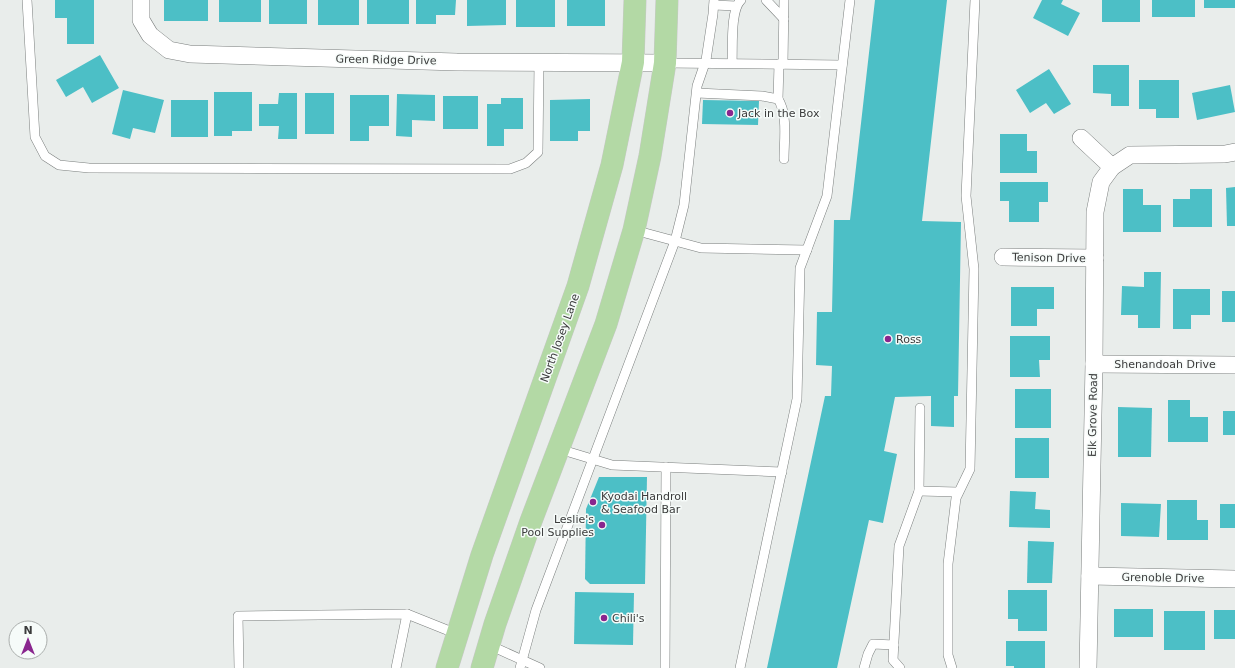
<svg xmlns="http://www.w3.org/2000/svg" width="1235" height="668" font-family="'DejaVu Sans',sans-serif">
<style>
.building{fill:#4cbfc6}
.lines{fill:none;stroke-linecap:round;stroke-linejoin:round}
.service-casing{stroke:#7b7f7e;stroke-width:10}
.minor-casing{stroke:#7b7f7e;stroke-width:18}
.primary-casing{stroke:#c8c8c8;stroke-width:23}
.service{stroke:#fff;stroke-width:9}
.minor{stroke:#fff;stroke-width:17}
.primary{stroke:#b3d9a5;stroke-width:22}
.poi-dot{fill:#89268e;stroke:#f6fbf9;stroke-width:1.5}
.labels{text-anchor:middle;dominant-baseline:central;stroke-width:3;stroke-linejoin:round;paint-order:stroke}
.street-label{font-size:11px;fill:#3b3c3c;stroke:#f6fbf9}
.poi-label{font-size:11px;fill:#3b3c3c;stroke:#f6fbf9;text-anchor:start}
</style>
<rect width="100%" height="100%" fill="#e9edeb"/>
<!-- building -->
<g class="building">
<path d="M55 0H94V44H67V18H55Z"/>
<rect x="164" y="0" width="44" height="21"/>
<rect x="219" y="0" width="42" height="22"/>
<rect x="269" y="0" width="38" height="24"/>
<rect x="318" y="0" width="41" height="25"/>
<rect x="367" y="0" width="42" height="24"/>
<path d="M416 0H456L455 15H436V24H416Z"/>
<path d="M467 0H506V25L467 26Z"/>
<rect x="516" y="0" width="39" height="27"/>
<rect x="567" y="0" width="38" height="26"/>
<path d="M875 0H947L922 221 961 222 958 396H954V427L931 426V396L895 397 884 451 897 454 883 523 869 520 837 668H767L825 396H831L832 366 816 365 817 312H832L834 220H850Z"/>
<path d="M1042 0H1063L1061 4 1080 13 1068 36 1033 18Z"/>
<rect x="1102" y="0" width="38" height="22"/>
<rect x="1152" y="0" width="43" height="17"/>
<rect x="1204" y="0" width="31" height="8"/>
<path d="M100 55 119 88 92 103 83 87 66 97 56 80Z"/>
<path d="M1093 65H1129V106H1111V94L1093 93Z"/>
<path d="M1049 69 1071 104 1054 114 1046 103 1030 113 1016 90Z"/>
<path d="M1139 80H1179V118H1156V109H1139Z"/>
<path d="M1230 85 1235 112 1197 120 1192 93Z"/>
<path d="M123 90 164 100 155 133 133 128 130 139 112 134Z"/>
<path d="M214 92H252V131H232V136H214Z"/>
<path d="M279 93H297V139H278L279 126H259V104H278Z"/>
<rect x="305" y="93" width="29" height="41"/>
<path d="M397 94 435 95V121L412 120V137L396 136Z"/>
<path d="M350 95H389V126H369V141H350Z"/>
<rect x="443" y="96" width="35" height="33"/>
<path d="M501 98H523V129H504V146H487V104H501Z"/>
<path d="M590 99V131H578V141H550V100Z"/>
<rect x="171" y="100" width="37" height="37"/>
<path d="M703 100 759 101 758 125 702 124Z"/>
<path d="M1000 134H1027V151H1037V173H1000Z"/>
<path d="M1000 182H1048V202H1039V222H1009V201H1000Z"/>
<path d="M1235 187V226H1227L1226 188Z"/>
<path d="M1123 189H1143V205H1161V232H1123Z"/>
<path d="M1190 189H1212V227H1173V199H1190Z"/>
<path d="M1144 272H1161L1160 328H1138V315H1121L1122 286 1144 287Z"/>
<path d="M1011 287H1054V309H1037V326H1011Z"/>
<path d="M1173 289H1210V315H1191V329H1173Z"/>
<rect x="1222" y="291" width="13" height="31"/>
<path d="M1010 336H1050V360H1039L1040 377H1010Z"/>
<rect x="1015" y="389" width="36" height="39"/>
<path d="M1168 400H1190V417H1208V442H1168Z"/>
<path d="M1118 407 1152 408 1151 457H1118Z"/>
<rect x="1223" y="411" width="12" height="24"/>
<rect x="1015" y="438" width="34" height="40"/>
<path d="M599 477H647L645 584H590L585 579 586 509Z"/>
<path d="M1010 491 1036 492 1035 509 1050 510V528L1009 527Z"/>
<path d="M1167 500H1197V520H1208V540H1167Z"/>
<path d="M1121 503 1161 504 1159 537 1121 536Z"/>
<rect x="1220" y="504" width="15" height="24"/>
<path d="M1028 541 1054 542 1052 583H1027Z"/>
<path d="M1008 590H1047V631H1018V619H1008Z"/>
<path d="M575 592 634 593 633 645 574 644Z"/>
<rect x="1114" y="609" width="39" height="28"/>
<rect x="1214" y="610" width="21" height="29"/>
<rect x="1164" y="611" width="41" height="39"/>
<path d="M1006 641H1045V668H1014V666H1006Z"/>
</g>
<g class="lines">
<defs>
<g id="service">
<path d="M27 0 35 137 45 156 59 165 89 168 510 169 526 163 538 152 539 62"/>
<path d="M766 0 784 19"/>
<path d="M714 5 736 6"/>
<path d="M665 63 842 65"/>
<path d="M732 63C733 48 730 10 741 0"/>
<path d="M783 64 784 0"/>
<path d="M697 93 762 96 778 99C788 114 784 141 784 159"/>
<path d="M778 99 779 64"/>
<path d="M634 230 701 248 807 250"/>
<path d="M559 449 612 465 782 472"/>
<path d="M919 491 958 492"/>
<path d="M489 645 540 668"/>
<path d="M239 668 238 616 407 614 457 634"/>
<path d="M396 668 407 614"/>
<path d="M520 668 536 610 675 241 684 205 697 86 706 60 713 14 714 0"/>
<path d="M665 668 666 467"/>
<path d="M740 668 797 399 800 268 827 196 850 0"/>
<path d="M864 668 868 654 873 644 894 645"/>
<path d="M900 668 893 660 899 546 919 491 920 408"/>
<path d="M952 668 948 655V564L956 498 970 469 974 269 966 196 975 0"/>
</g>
<g id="minor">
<path d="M141 0V20L150 35 169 50 190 54 457 62 665 63"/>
<path d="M1081 138 1112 167"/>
<path d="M1003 257 1095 258"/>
<path d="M1094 364 1235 365"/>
<path d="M1090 576 1235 579"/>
<path d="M1088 668 1094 364 1095 212 1101 182 1112 167 1130 155 1225 154 1235 152"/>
</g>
<g id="primary">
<path d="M447 668 482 555 578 286 612 165 633 62 635 0"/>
<path d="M482 668 495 624 531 521 606 324 634 230 650 156 665 63 667 0"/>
</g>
</defs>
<!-- service casing -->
<use href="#service" class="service-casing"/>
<!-- minor casing -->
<use href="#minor" class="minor-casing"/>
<!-- primary casing -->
<use href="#primary" class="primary-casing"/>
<!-- service -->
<use href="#service" class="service"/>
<!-- minor -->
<use href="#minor" class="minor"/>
<!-- primary -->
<use href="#primary" class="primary"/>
</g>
<!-- markers -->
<g class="poi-dot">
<circle cx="730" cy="113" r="4"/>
<circle cx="888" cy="339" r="4"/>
<circle cx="593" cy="502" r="4"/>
<circle cx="602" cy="525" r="4"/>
<circle cx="604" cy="618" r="4"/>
</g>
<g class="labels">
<!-- street labels -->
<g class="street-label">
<text transform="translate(386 60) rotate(1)">Green Ridge Drive</text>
<text transform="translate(1049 258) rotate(1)">Tenison Drive</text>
<text transform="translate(560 338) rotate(-70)">North Josey Lane</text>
<text x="1165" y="364">Shenandoah Drive</text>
<text transform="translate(1093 415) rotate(-89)">Elk Grove Road</text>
<text transform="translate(1163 578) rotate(1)">Grenoble Drive</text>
</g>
<!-- poi labels -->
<g class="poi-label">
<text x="738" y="113">Jack in the Box</text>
<text x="896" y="339">Ross</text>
<text x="601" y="496">Kyodai Handroll<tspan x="601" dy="13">&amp; Seafood Bar</tspan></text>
<text x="594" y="519" text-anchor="end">Leslie's<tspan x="594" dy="13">Pool Supplies</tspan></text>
<text x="612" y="618">Chili's</text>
</g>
</g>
<!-- north arrow -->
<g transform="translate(28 640)"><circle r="19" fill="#f6fbf9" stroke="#abafad"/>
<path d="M0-3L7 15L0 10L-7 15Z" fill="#89268e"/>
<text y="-6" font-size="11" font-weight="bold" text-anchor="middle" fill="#3b3c3c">N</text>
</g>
</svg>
